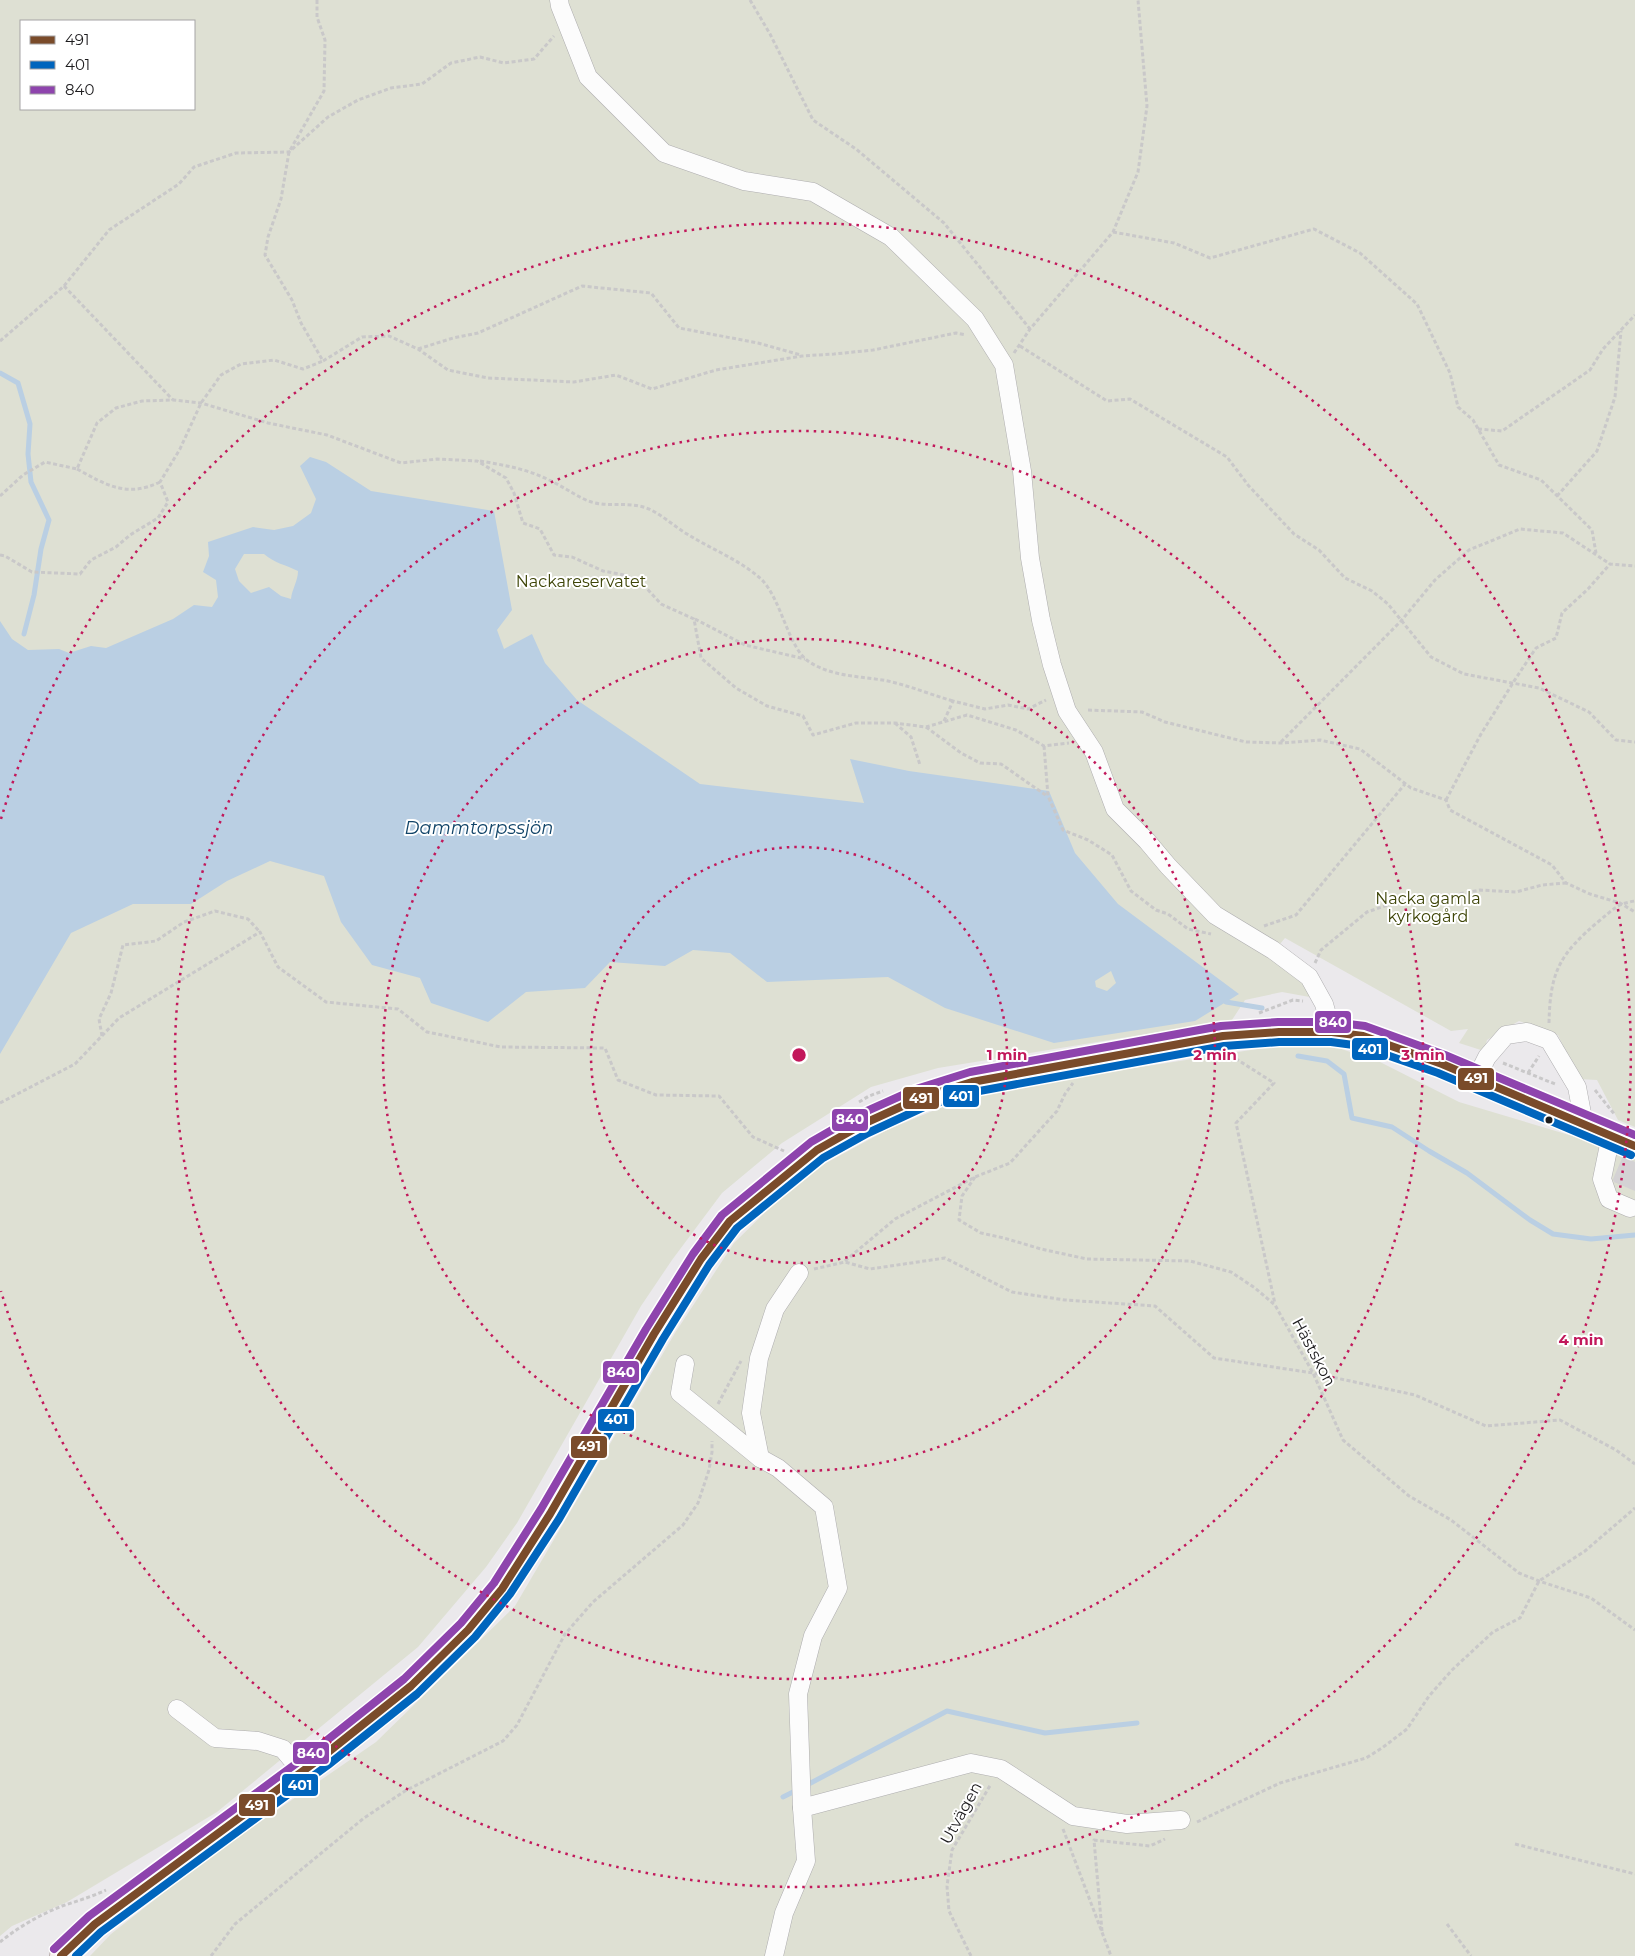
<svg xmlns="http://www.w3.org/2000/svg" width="1635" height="1956" font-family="Montserrat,sans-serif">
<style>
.green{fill:#dee0d3;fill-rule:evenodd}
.water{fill:#bacfe3;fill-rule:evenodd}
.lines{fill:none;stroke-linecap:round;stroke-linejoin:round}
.stream{stroke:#bacfe3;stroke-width:5}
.building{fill:#d4d2d4}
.minor-casing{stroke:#aeadaf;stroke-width:19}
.major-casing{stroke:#bcb0ae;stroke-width:24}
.path{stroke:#c9c8c9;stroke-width:3;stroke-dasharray:4 2.5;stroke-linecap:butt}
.minor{stroke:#fcfcfc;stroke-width:18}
.major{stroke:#f4edeb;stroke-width:22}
.bus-1-casing{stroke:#fff;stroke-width:11}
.bus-2-casing{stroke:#fff;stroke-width:11}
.bus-3-casing{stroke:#fff;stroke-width:11}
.bus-1{stroke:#7a4b2a;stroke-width:8}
.bus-2{stroke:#0065bd;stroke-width:8}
.bus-3{stroke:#8e44ad;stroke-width:8}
.ring{fill:none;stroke:#c2185b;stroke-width:2.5;stroke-dasharray:2.5 5}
.bus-dot{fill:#1d1c1e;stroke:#fff;stroke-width:2}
.labels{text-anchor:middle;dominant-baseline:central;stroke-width:4;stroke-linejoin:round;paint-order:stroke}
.park-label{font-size:16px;fill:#3d4406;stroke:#fff}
.street-label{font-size:16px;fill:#1d1c1e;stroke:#fff}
.water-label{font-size:18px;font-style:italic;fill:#114468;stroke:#fff}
.centre{fill:#c2185b;stroke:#fff;stroke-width:2.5}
.ring-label{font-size:15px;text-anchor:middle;font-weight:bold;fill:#c2185b;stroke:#fff;stroke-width:4;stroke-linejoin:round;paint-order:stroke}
.line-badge{stroke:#fff;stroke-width:2}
.badge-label{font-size:14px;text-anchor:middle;font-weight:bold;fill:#fff}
</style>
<rect width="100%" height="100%" fill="#ebe9ec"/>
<!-- green -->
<g class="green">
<path d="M0 0H1635V1127L1618 1120 1597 1080 1578 1079 1558 1035 1519 1021 1487 1040 1484 1051 1459 1043 1468 1029 1451 1031 1285 938 1280 944 1325 988 1326 1000 1282 992 1245 1000 1232 1020 938 1068 871 1087 782 1143 722 1193 672 1260 641 1306 517 1523 486 1567 418 1647 217 1812 67 1902 12 1926 0 1936ZM21 21H194V109H21Z"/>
<path d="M1315 1040 1380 1062 1459 1102 1619 1150 1635 1158V1956H90L111 1934 209 1857 376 1742 515 1606 675 1333 734 1243 802 1176 887 1130 978 1092Z"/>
</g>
<!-- water -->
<path class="water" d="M310 457 326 462 371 491 494 511 512 610 497 630 504 649 532 634 545 663 577 700 700 784 864 803 850 759 909 771 1049 791 1075 853 1118 904 1239 994 1195 1021 1054 1043 945 1008 888 977 767 982 730 953 693 950 665 966 610 962 585 988 526 992 488 1022 431 1003 420 978 372 965 341 922 324 876 270 861 227 881 191 904H133L71 933 0 1054V621L12 639 28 650 59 649 69 653 91 646 106 648 173 619 194 605 212 607 218 597 216 580 203 572 209 556 208 542 253 527 274 530 293 526 311 513 316 499 300 466ZM244 554H264C274 563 286 565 298 571 298 581 292 589 291 599L281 596 269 587 251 593 239 581 235 569ZM1111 971 1116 983 1107 991 1096 987 1095 981Z"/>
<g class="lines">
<!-- stream -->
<g class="stream">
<path d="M0 373 18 383 30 424 28 454 31 482 49 520 41 549 34 595 24 634"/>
<path d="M1226 1002 1262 1008"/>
<path d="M1298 1056 1327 1061 1344 1074 1352 1118 1392 1127 1429 1151 1467 1173 1530 1220 1553 1234 1591 1239 1635 1235"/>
<path d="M805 1786 947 1711 1045 1733 1137 1723"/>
<path d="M783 1797 797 1790"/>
</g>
</g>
<!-- building -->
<path class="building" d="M1623 1156 1635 1162V1191L1614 1182 1613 1179Z"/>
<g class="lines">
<defs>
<g id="minor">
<path d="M559 0 560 6 588 77 664 153 744 181 813 192 891 237 975 319 1004 365 1022 471 1030 558 1041 620 1052 665 1067 711 1094 752 1115 809 1147 841 1168 866 1215 915 1273 950 1309 977 1324 1004 1332 1032"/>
<path d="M1476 1079 1487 1057 1506 1035 1527 1032 1549 1040 1577 1087 1584 1124"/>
<path d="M1611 1135 1602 1179 1609 1199 1630 1208"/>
<path d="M685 1364 680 1393 760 1458 778 1468 824 1507 838 1588 813 1636 798 1694 802 1808 806 1861 784 1913 774 1956"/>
<path d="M760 1458 751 1413 759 1358 775 1309 799 1273"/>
<path d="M177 1709 215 1738 258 1741 283 1749 302 1772"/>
<path d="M802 1808 971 1763 1001 1769 1073 1816 1127 1824 1181 1820"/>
</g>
<path id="major" d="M61 1956 95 1924 322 1757 411 1686 468 1630 502 1589 550 1514 654 1334 701 1259 730 1221 770 1187 817 1150 863 1124 920 1098 972 1082 1223 1036 1279 1032H1332L1363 1036 1442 1064 1635 1146"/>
</defs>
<!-- minor casing -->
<use href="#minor" class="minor-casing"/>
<!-- major casing -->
<use href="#major" class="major-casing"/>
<!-- path -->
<g class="path">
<path d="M317 0V17L325 40 324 91 289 152 281 199 268 237 265 255 292 300 301 323 323 361 362 337 389 336 418 349 448 370 488 378 574 382 616 375 652 389 716 370 802 356 834 354 873 350 956 333 966 335"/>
<path d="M750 0 770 34 813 120 856 149 944 223 1030 329"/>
<path d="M1113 232 1174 243 1210 258 1314 229 1360 253 1417 304 1450 373 1458 407 1473 420 1499 465 1541 480 1592 530 1596 553"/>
<path d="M64 286 173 400"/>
<path d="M0 341 64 286 109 230 179 184 194 167 236 153 289 152 328 117 358 100 391 88 422 84 451 63 480 57 504 63 534 59 554 36"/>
<path d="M1020 346 1107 401 1130 399 1227 457 1248 485 1294 534 1319 550 1345 578 1372 591 1388 604 1431 657 1464 674 1539 688 1589 712 1616 740 1635 742"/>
<path d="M418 349 453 338 478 333 582 286 651 293 679 328 758 343 801 355"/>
<path d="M1014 353 1030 329 1113 232 1138 172 1147 106 1138 0"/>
<path d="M1478 429 1502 431 1590 370 1603 349 1635 315"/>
<path d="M480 461C504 465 527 469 549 480 562 486 573 494 586 500 606 509 628 500 649 509 662 515 674 526 687 534 711 549 740 560 761 579 781 598 788 647 808 661 831 677 861 676 888 681 910 686 932 695 953 701"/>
<path d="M77 469C106 485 127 498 160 482"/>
<path d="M0 496 23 475 45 462 77 469 97 423 116 408 142 401 173 400 201 403 268 423 327 435 401 463 437 459 477 461 506 478 514 493 523 523 540 529 554 555 572 557 603 571 624 575 640 581 661 604 694 619 701 658 736 688 767 706 803 716 813 735 856 723H895L926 727 967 715 1016 730 1044 746 1069 743"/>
<path d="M1557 496 1597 451 1615 397 1621 331"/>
<path d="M0 555 5 556 32 572 80 574 91 560 116 547 130 535 158 518 168 502 160 482 180 449 201 403 221 375 241 364 274 360 303 369 323 361"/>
<path d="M695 619 745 645 805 659"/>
<path d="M1088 710 1142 712 1165 722 1246 742 1281 743 1320 740 1360 749 1411 788 1446 800 1450 810 1552 865 1566 883 1590 894 1620 903 1635 912"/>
<path d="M944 721 953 701 985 709 1008 705 1028 709 1046 700"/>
<path d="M895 723 911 737 920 765"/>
<path d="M926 727 961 753 980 763 1001 764 1047 796"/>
<path d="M1281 742 1401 621 1435 580 1469 550 1520 529 1563 533 1610 564 1635 566"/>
<path d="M1044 746 1048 796 1063 830 1088 840 1112 855 1131 891 1156 910 1168 914 1188 929 1211 934"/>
<path d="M1446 800 1481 734 1516 678 1536 648 1556 638 1562 613 1588 589 1610 564"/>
<path d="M1264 926 1296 915 1405 784"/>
<path d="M1315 963 1321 950 1367 912 1394 903 1427 900 1480 890 1516 892 1542 885 1566 883"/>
<path d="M1259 1013 1293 1000 1303 1001"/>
<path d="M1549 1023C1550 971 1560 954 1599 921 1614 909 1616 904 1635 901"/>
<path d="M102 1036 99 1019 111 993 123 945 156 941 184 922 215 911 248 919 260 932"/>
<path d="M1230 1055 1274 1083 1236 1123 1275 1304"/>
<path d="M1503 1063 1555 1084"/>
<path d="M1528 1073 1539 1056"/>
<path d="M1595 1090 1615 1115"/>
<path d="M859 1102 869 1096 883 1091"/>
<path d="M0 1103 75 1064 119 1018 260 932 278 967 326 1002 398 1009 427 1032 501 1047 605 1048 618 1080 656 1095 719 1096 753 1137 784 1151"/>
<path d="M975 1177 962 1196 959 1220 981 1233 1004 1238 1041 1249 1087 1259 1190 1261 1231 1272 1255 1288 1275 1305 1313 1373 1343 1440 1409 1496 1451 1520 1519 1573 1539 1581 1591 1598 1635 1630"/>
<path d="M845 1261 895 1219 975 1177 1010 1163 1057 1111 1065 1094 1073 1083"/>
<path d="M814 1269 845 1262 870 1269 945 1258 1012 1292 1065 1300 1155 1306 1214 1358 1313 1373 1415 1395 1486 1426 1560 1420 1616 1450 1635 1464"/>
<path d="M718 1404 741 1361"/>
<path d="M1197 1822 1280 1783 1366 1758 1382 1748 1407 1729 1429 1696 1452 1670 1493 1632 1520 1618 1539 1581 1585 1551 1635 1508"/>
<path d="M1063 1829 1111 1956"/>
<path d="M1515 1844 1635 1874"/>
<path d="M1447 1924 1471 1956"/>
<path d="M1102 1931 1094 1840 1150 1846 1165 1839"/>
<path d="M0 1942C17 1928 41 1914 62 1906 77 1901 91 1897 106 1890"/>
<path d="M211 1956 235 1924 364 1818 405 1791 503 1741 517 1725 565 1634 593 1602 683 1525 698 1503 709 1470 712 1452V1441"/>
<path d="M971 1956 949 1911 947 1886 952 1850 991 1784"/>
</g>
<!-- minor -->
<use href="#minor" class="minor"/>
<!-- major -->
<use href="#major" class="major"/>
<defs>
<path id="bus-1" d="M61 1956 95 1924 322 1757 411 1686 468 1630 502 1589 550 1514 654 1334 701 1259 730 1221 817 1150 863 1124 920 1098 972 1082 1223 1036 1279 1032H1332L1363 1036 1442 1064 1635 1146"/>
<path id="bus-2" d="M76 1956 101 1932 328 1765 417 1694 475 1637 510 1594 559 1519 663 1339 709 1265 737 1228 823 1158 868 1133 924 1107 974 1092 1224 1046 1279 1042H1331L1361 1046 1438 1073 1631 1155"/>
<path id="bus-3" d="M54 1949 89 1916 316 1749 404 1679 461 1623 494 1583 541 1509 646 1329 693 1254 722 1215 811 1142 858 1115 916 1089 970 1072 1221 1026 1278 1022H1332L1365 1026 1445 1055 1635 1135"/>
</defs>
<!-- bus-1 casing -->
<use href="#bus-1" class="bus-1-casing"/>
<!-- bus-2 casing -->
<use href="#bus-2" class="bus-2-casing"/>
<!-- bus-3 casing -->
<use href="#bus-3" class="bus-3-casing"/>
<!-- bus-1 -->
<use href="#bus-1" class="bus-1"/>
<!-- bus-2 -->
<use href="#bus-2" class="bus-2"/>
<!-- bus-3 -->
<use href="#bus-3" class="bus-3"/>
</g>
<!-- distance rings -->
<g class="ring">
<circle cx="799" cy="1055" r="208"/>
<circle cx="799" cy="1055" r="416"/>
<circle cx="799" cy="1055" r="624"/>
<path d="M1 819A832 832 0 1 1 1 1291"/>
</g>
<!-- markers -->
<circle class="bus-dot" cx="1549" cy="1120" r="4.5"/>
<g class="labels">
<!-- park labels -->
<g class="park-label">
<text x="581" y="581">Nackareservatet</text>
<text x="1428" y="898">Nacka gamla<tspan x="1428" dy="18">kyrkogård</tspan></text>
</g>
<!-- street labels -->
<g class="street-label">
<text transform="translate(1314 1352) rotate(62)">Hästskon</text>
<text transform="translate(961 1813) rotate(-61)">Utvägen</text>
</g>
<!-- water labels -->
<g class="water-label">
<text x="479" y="828">Dammtorpssjön</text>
</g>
</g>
<circle cx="799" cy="1055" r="8" class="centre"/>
<g class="ring-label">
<text x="1007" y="1060">1 min</text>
<text x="1215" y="1060">2 min</text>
<text x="1423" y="1060">3 min</text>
<text x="1581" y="1345">4 min</text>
</g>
<g class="line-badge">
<rect x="1314" y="1010" width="38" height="24" rx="5" fill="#8e44ad"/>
<rect x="1351" y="1037" width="38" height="24" rx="5" fill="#0065bd"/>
<rect x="1457" y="1067" width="38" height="24" rx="5" fill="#7a4b2a"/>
<rect x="942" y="1084" width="38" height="24" rx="5" fill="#0065bd"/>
<rect x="902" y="1086" width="38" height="24" rx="5" fill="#7a4b2a"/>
<rect x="831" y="1108" width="38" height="24" rx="5" fill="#8e44ad"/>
<rect x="602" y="1360" width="38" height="24" rx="5" fill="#8e44ad"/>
<rect x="597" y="1408" width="38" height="24" rx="5" fill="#0065bd"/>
<rect x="570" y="1435" width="38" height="24" rx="5" fill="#7a4b2a"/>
<rect x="292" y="1741" width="38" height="24" rx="5" fill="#8e44ad"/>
<rect x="281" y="1773" width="38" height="24" rx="5" fill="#0065bd"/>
<rect x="238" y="1793" width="38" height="24" rx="5" fill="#7a4b2a"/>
</g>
<g class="badge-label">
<text x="1333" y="1027">840</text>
<text x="1370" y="1054">401</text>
<text x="1476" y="1083">491</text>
<text x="961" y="1101">401</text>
<text x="921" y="1103">491</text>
<text x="850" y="1124">840</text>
<text x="621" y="1377">840</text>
<text x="616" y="1424">401</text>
<text x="589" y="1451">491</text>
<text x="311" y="1758">840</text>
<text x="300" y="1790">401</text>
<text x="257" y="1810">491</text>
</g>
<!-- legend -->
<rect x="20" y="20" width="175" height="90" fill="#ffffff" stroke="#a5a4a5"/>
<rect x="30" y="36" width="25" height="8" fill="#7a4b2a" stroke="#a5a4a5"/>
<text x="65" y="45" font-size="15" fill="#1d1c1e">491</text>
<rect x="30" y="61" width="25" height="8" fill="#0065bd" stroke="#a5a4a5"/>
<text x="65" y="70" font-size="15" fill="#1d1c1e">401</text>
<rect x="30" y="86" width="25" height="8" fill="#8e44ad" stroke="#a5a4a5"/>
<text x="65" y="95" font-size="15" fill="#1d1c1e">840</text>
</svg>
